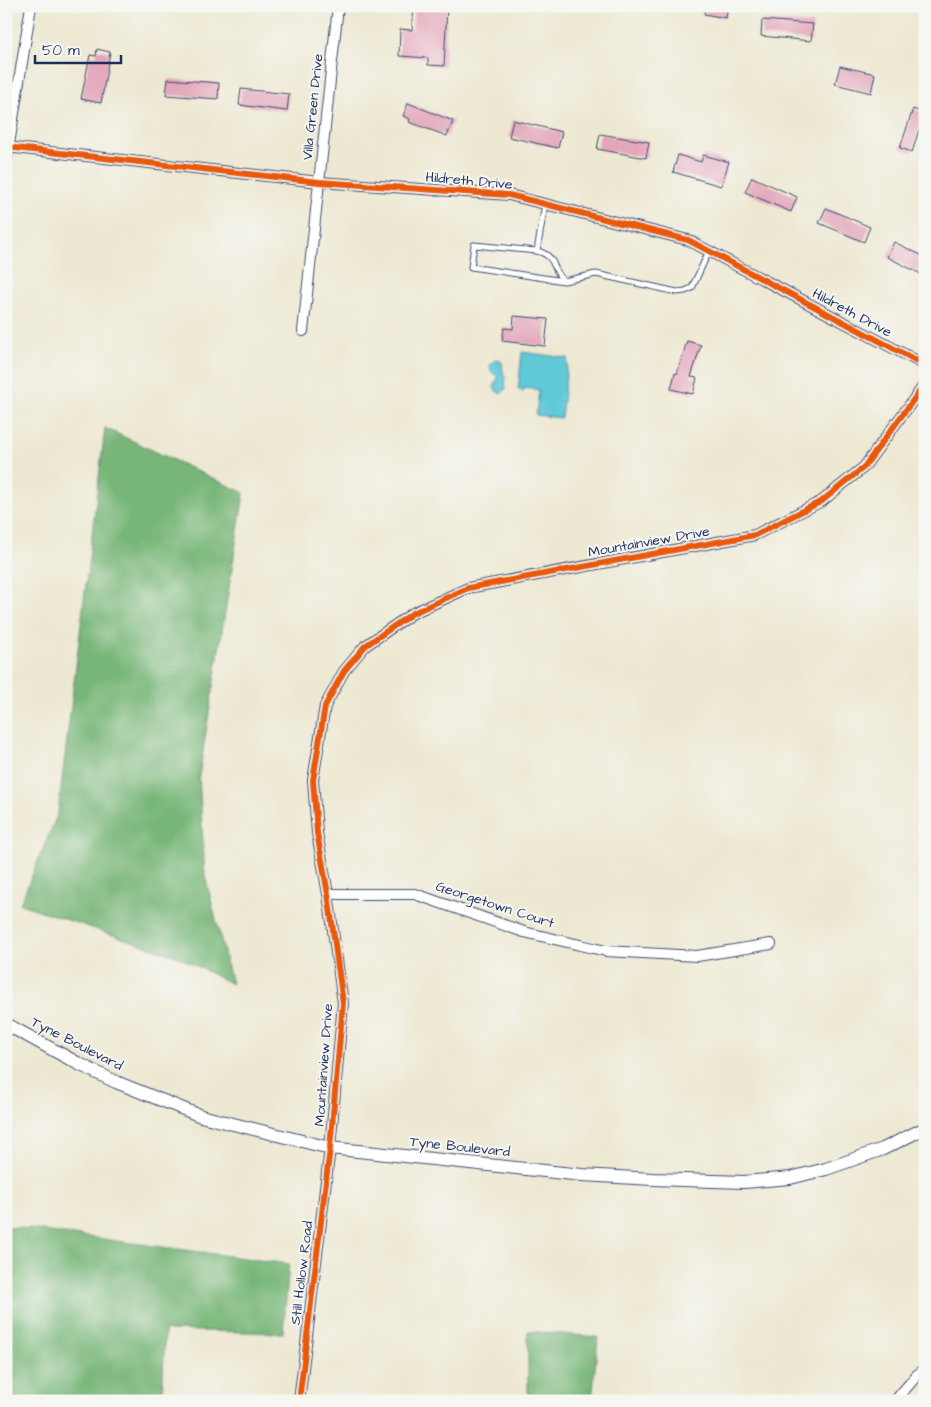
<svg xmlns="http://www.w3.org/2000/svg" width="931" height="1407" font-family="'Architects Daughter',sans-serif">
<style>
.forest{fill:#77b677;stroke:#49726a}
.water{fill:#5ec9d7;stroke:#3c7c9a}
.building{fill:#e3a5ba}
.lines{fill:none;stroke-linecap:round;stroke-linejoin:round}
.service-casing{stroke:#3a4b6f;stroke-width:7}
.minor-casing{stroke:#3a4b6f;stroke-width:12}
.tertiary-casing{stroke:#3a4b6f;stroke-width:14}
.service{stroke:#fff;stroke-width:5}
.minor{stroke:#fff;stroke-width:10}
.tertiary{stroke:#fff;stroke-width:12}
.cycleway-casing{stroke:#f6f6f2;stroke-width:9}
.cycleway{stroke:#e8590c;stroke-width:6}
.labels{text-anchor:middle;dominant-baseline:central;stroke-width:4;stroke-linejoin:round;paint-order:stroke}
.street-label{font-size:14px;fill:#1b2f5e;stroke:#f6f6f2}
</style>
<rect width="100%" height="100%" fill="#f6f6f2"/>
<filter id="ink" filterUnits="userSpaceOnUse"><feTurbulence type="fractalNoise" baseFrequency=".02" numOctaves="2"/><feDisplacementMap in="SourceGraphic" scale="10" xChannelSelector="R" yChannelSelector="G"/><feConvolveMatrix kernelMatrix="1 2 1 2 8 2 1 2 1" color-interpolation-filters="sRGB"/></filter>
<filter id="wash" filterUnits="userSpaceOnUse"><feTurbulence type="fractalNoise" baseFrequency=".0096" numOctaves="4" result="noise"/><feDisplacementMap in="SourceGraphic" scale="20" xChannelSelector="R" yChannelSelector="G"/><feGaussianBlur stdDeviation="1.12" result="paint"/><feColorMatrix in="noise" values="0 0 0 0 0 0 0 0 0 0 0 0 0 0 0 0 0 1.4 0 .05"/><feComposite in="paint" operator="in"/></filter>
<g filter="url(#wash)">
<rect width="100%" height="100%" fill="#ede8d1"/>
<!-- forest -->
<g class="forest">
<path d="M105 428 244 493 199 776 205 876 232 984 179 957 20 904 58 813Z"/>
<path d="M6 1226 289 1264 283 1333 165 1330 162 1401H6Z"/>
<path d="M528 1331 598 1337 592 1401H528Z"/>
</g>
<!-- water -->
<g class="water">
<path d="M522 352 568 358 561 418 536 415 539 390 524 388V391L518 390Z"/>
<path d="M497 359C504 361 502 366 503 372 503 373 505 376 506 377L505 382 506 389 501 394 496 391 494 387 498 377C493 372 488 372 491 363Z"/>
</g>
<g id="blocks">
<!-- building -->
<g class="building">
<path d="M414 6H447L444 66 428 65V58L399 56 400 29 412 30Z"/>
<path d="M705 6H728L726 18 704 14Z"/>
<path d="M762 20 813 24 811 41 761 36Z"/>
<path d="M97 49 110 52 101 103 81 99 90 55 96 56Z"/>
<path d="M840 66 875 74 871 93 835 84Z"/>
<path d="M168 79 219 83 218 99 166 95Z"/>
<path d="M241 89 289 94 287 111 239 105Z"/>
<path d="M408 103 453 121 447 136 409 122 410 119 403 116Z"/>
<path d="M913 109 925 113V132L919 130 912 152 900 148Z"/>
<path d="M513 120 562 132 558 148 509 137Z"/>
<path d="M600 134 649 142 646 158 597 149Z"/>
<path d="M678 155 701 162 703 155 729 162 721 186 673 172Z"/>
<path d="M752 177 797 197 791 212 745 192Z"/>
<path d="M826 208 870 227 864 242 819 223Z"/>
<path d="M894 242 925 257V276L887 257Z"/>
<path d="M514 316 548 319 545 346 502 341 504 328 513 329Z"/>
<path d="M687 341 701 345 691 377 697 378 693 394 671 389 675 373 677 374Z"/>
</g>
</g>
</g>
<g filter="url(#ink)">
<use href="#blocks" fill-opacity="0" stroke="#3a4b6f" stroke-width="1"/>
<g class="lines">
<defs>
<g id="service">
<path d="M545 204 537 251 474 245 471 267 564 281 596 274 677 292 685 291 692 288 709 251"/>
<path d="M537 251C557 256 551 268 563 280"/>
</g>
<g id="minor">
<path d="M6 147 319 182 509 195 688 240 925 365"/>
<path d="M6 163 31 6"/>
<path d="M303 331 338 6"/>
<path d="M328 894H415L524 932 606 951 697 956 771 944"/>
<path d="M299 1401 330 1148 343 1003 328 894 317 833 313 780 325 706 344 671 365 646 413 613 468 588 755 535 822 501 864 467 925 384"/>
<path d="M895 1401 917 1375 925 1369"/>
</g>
<path id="tertiary" d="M6 1024 79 1064 116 1082 201 1116 330 1148 582 1175 653 1179 744 1182 790 1178 826 1169 883 1149 925 1128"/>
</defs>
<!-- service casing -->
<use href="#service" class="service-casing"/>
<!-- minor casing -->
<use href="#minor" class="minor-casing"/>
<!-- tertiary casing -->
<use href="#tertiary" class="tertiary-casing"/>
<!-- service -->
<use href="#service" class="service"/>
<!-- minor -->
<use href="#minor" class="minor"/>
<!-- tertiary -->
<use href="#tertiary" class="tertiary"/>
<defs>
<g id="cycleway">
<path d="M6 147 319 182 509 195 688 240 925 365"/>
<path d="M299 1401 330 1148 343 1003 328 894 317 833 313 780 325 706 344 671 365 646 413 613 468 588 755 535 822 501 864 467 925 384"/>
</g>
</defs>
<!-- cycleway casing -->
<use href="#cycleway" class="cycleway-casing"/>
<!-- cycleway -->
<use href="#cycleway" class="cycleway"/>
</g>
</g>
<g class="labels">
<!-- street labels -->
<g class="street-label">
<text transform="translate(313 107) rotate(-84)">Villa Green Drive</text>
<text transform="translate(469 181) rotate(5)">Hildreth Drive</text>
<text transform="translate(852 313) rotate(28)">Hildreth Drive</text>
<text transform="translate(649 542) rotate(-10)">Mountainview Drive</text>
<text transform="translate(495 905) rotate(18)">Georgetown Court</text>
<text transform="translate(77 1044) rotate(27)">Tyne Boulevard</text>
<text transform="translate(324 1065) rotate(-86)">Mountainview Drive</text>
<text transform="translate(460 1147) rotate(6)">Tyne Boulevard</text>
<text transform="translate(302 1273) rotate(-83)">Still Hollow Road</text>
</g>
</g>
<!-- margin -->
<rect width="931" height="1407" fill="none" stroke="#f6f6f2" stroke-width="25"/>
<!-- scale -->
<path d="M35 55v8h86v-8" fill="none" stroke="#1b2f5e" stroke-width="2.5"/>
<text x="42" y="55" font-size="15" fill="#1b2f5e" stroke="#f6f6f2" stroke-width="4" paint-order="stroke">50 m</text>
</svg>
